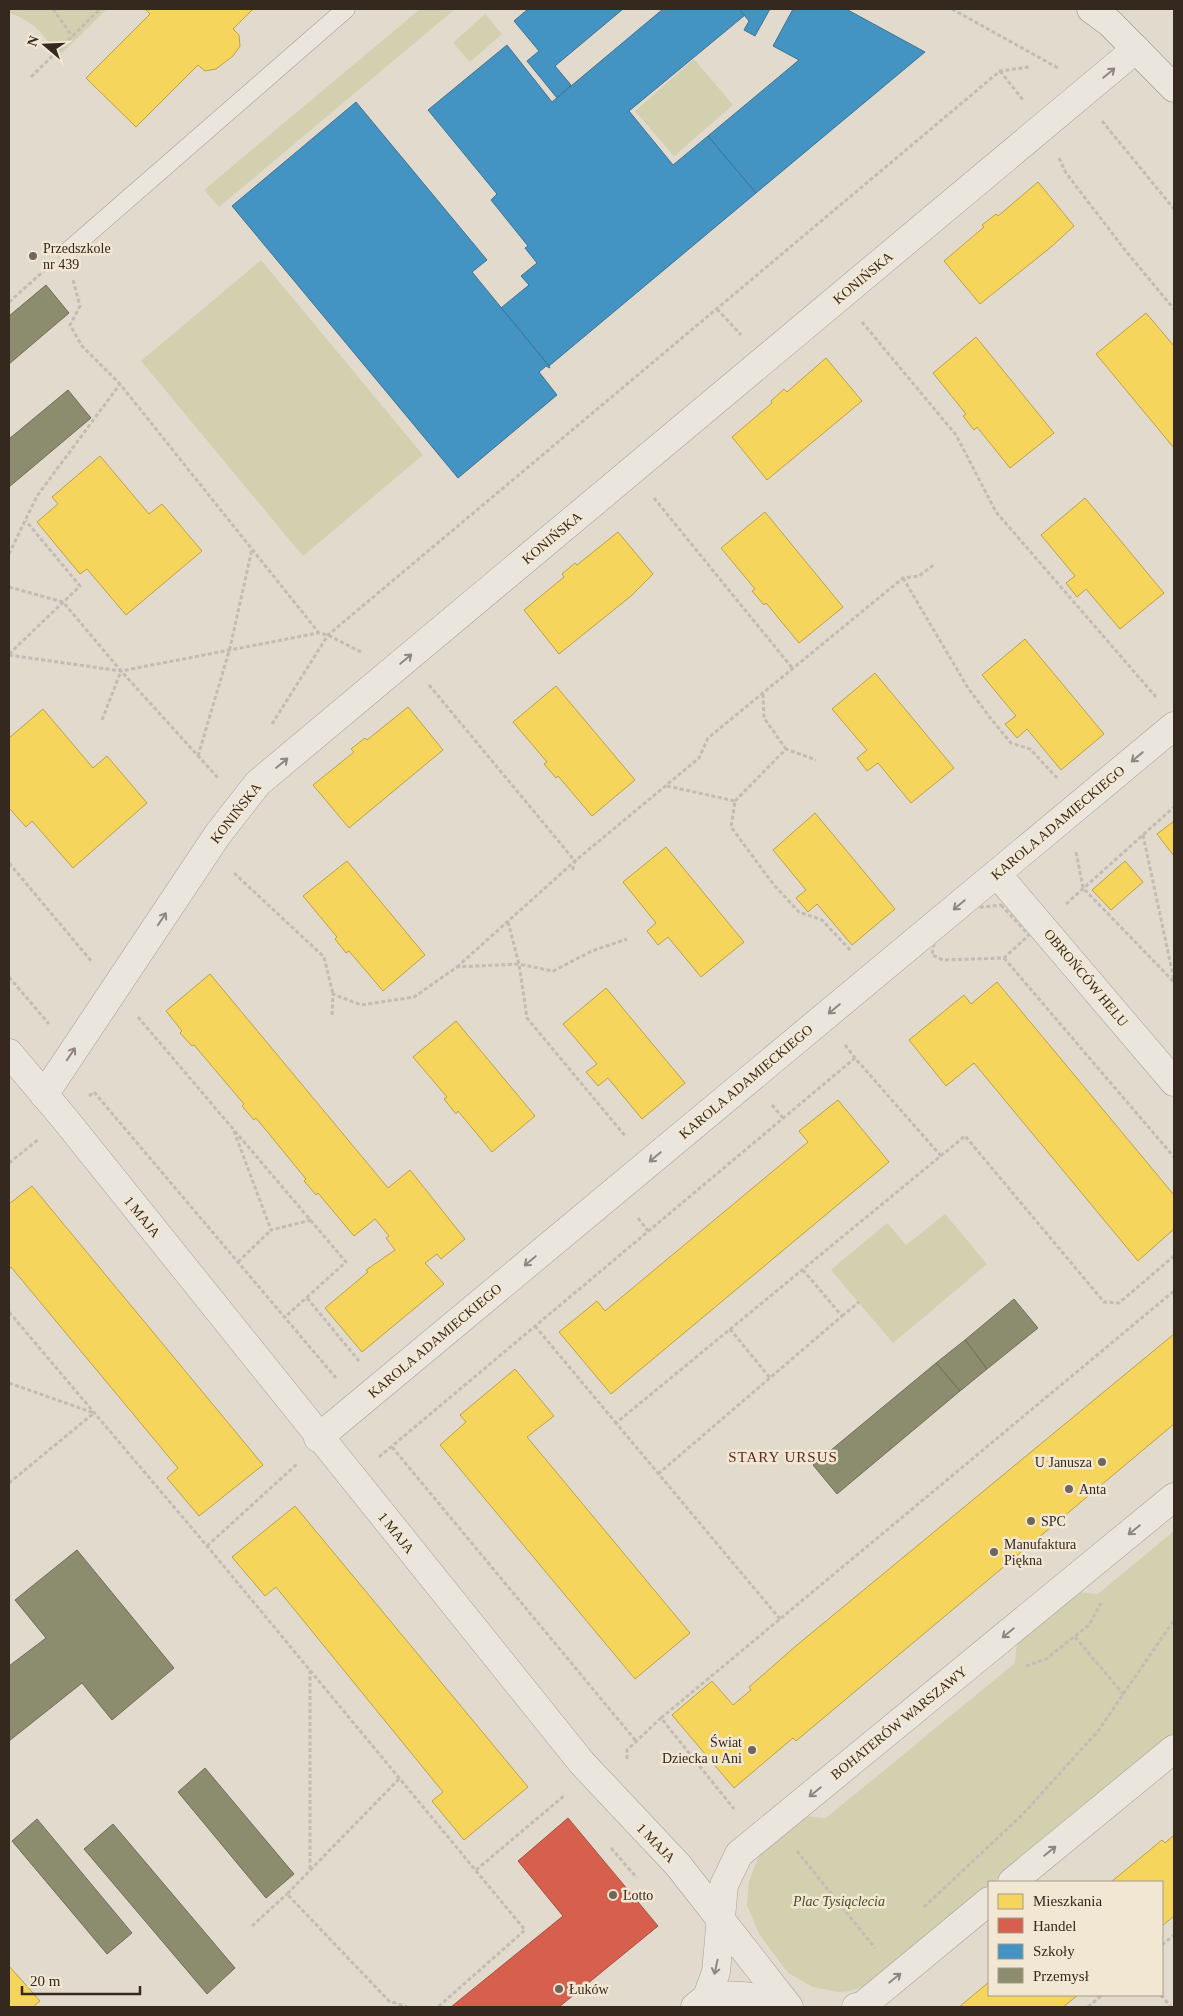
<svg xmlns="http://www.w3.org/2000/svg" width="1183" height="2016" font-family="Georgia,serif">
<style>
.green{fill:#d3d0b0}
.homes{fill:#f6d55c;stroke:#bca14a}
.shops{fill:#d6604d;stroke:#a64f3f}
.schools{fill:#4393c3;stroke:#3f7392}
.industry{fill:#8c8c6e;stroke:#726e56}
.lines{fill:none;stroke-linecap:round;stroke-linejoin:round}
.lane-casing{stroke:#a79f96;stroke-width:19}
.street-casing{stroke:#a79f96;stroke-width:29}
.secondary-casing{stroke:#978f85;stroke-width:29}
.path{stroke:#c3bcb4;stroke-width:3;stroke-dasharray:4 2.5;stroke-linecap:butt}
.lane{stroke:#eae5dd;stroke-width:18}
.street{stroke:#eae5dd;stroke-width:28}
.secondary{stroke:#eae5dd;stroke-width:28}
.oneway{stroke:#90867e}
.poi-dot{fill:#72665c;stroke:#f2e7d3;stroke-width:2}
.labels{text-anchor:middle;dominant-baseline:central;stroke-width:5;stroke-linejoin:round;paint-order:stroke}
.poi-label{font-size:14px;fill:#35281f;stroke:#f2e7d3;text-anchor:start}
.street-label{font-size:14px;fill:#35281f;stroke:#f2e7d3}
.park-label{font-size:14px;font-style:italic;fill:#484f27;stroke:#f2e7d3}
.neighbourhood-label{font-size:15px;letter-spacing:1px;fill:#5e2921;stroke:#f2e7d3}
</style>
<rect width="100%" height="100%" fill="#e2dacc"/>
<!-- green -->
<g class="green">
<path d="M9 9H107L59 56C43 35 35 21 9 13Z"/>
<path d="M420 9H455L219 207 204 190Z"/>
<path d="M485 14 502 34 470 62 453 43Z"/>
<path d="M694 59 733 105 674 156 635 111Z"/>
<path d="M261 260 423 455 303 556 141 361Z"/>
<path d="M945 1214 987 1264 893 1343 831 1270 887 1223 906 1245Z"/>
<path d="M1174 1531V1733L994 1882H989V1886L879 1978 865 1986 850 1991 838 1992 813 1987 788 1973 759 1934 747 1905 749 1881 759 1856 804 1816 826 1818 1015 1663 1017 1641 1077 1592 1098 1594Z"/>
</g>
<!-- homes -->
<g class="homes">
<path d="M145 9H253L233 29 239 35 240 46 233 56 216 69 205 71 198 65 136 127 86 78 150 14Z"/>
<path d="M1038 182 1074 226 1051 247 980 304 944 261 984 227 982 225 996 214 998 216Z"/>
<path d="M1146 313 1174 346V448L1096 354Z"/>
<path d="M976 337 1054 433 1010 468 977 427 974 430 963 416 966 414 933 373Z"/>
<path d="M826 358 862 401 767 480 732 437 772 403 771 401 784 389 787 392Z"/>
<path d="M100 456 149 514 162 504 202 551 126 615 87 569 80 574 37 522 58 504 52 497Z"/>
<path d="M1085 498 1164 593 1120 629 1086 589 1077 597 1066 583 1075 576 1041 535Z"/>
<path d="M765 512 843 607 799 643 766 603 764 605 752 591 755 589 721 548Z"/>
<path d="M618 532 653 574 631 596 559 654 524 610 564 577 562 574 575 563 577 565Z"/>
<path d="M1025 639 1104 734 1061 770 1027 729 1017 738 1005 724 1016 716 982 675Z"/>
<path d="M875 673 954 768 911 803 878 763 867 771 857 758 867 750 832 709Z"/>
<path d="M556 686 635 780 592 816 558 776 556 778 544 764 547 762 513 722Z"/>
<path d="M408 707 443 750 349 828 313 785 354 752 351 749 365 738 367 740Z"/>
<path d="M43 709 93 768 107 756 147 803 73 868 32 821 26 827 9 808V738Z"/>
<path d="M815 813 895 909 852 945 817 904 808 912 796 898 806 890 773 850Z"/>
<path d="M1174 821V856L1157 834Z"/>
<path d="M666 847 744 942 701 977 668 937 658 945 647 931 656 923 623 882Z"/>
<path d="M347 861 425 955 383 991 349 951 346 953 335 939 337 937 303 896Z"/>
<path d="M1125 861 1143 882 1111 910 1092 890Z"/>
<path d="M210 974 388 1188 410 1170 465 1239 441 1259 437 1254 425 1263 444 1284 362 1352 325 1308 368 1272 366 1270 395 1250 386 1238 389 1236 375 1219 354 1236 318 1193 316 1195 304 1181 306 1179 256 1118 254 1120 242 1106 244 1104 194 1045 192 1046 180 1033 182 1031 166 1011Z"/>
<path d="M997 982 1174 1195V1229L1138 1261 974 1063 946 1086 909 1040 964 995 971 1004Z"/>
<path d="M606 988 685 1083 642 1119 608 1078 598 1086 586 1072 597 1064 563 1024Z"/>
<path d="M456 1021 535 1116 492 1152 458 1111 456 1114 444 1099 447 1097 413 1057Z"/>
<path d="M838 1100 889 1162 611 1394 559 1332 597 1301 605 1311 808 1142 799 1131Z"/>
<path d="M32 1186 263 1465 199 1516 167 1478 178 1468 11 1267 9 1269V1204Z"/>
<path d="M1174 1334V1424L796 1741 793 1738 734 1788 672 1715 712 1681 733 1705 751 1690 749 1687 797 1645Z"/>
<path d="M515 1369 554 1416 527 1437 690 1633 635 1679 440 1445 466 1422 460 1415Z"/>
<path d="M295 1506 528 1787 464 1840 432 1801 443 1792 276 1587 265 1596 232 1557Z"/>
<path d="M1174 1835V1916L1162 1926V1882H1111L1162 1840 1165 1843Z"/>
<path d="M9 1966 40 2001 33 2007H9Z"/>
<path d="M989 1982V1995H1078L1063 2007H959Z"/>
</g>
<!-- shops -->
<path class="shops" d="M568 1818 658 1926 559 2007H451L563 1916 518 1861Z"/>
<!-- schools -->
<g class="schools">
<path d="M528 9H623L555 66 571 85 557 98 527 61 539 51 514 21Z"/>
<path d="M663 9H739L745 15 629 111 673 165 708 136 756 193 549 366 501 308 529 285 521 276 537 263 525 248 528 246 491 200 497 194 428 110 507 45 552 102Z"/>
<path d="M739 9H770L755 36 744 30 749 21Z"/>
<path d="M793 9H846L925 52 756 193 708 136 799 60 773 46Z"/>
<path d="M356 102 487 260 472 272 549 366 550 368 546 366 539 372 557 395 458 478 232 206Z"/>
</g>
<!-- industry -->
<g class="industry">
<path d="M46 285 69 313 9 364V316Z"/>
<path d="M68 390 91 418 9 487V439Z"/>
<path d="M1014 1299 1038 1328 987 1369 965 1340Z"/>
<path d="M965 1340 987 1369 960 1391 936 1363Z"/>
<path d="M936 1363 960 1391 837 1494 813 1465Z"/>
<path d="M77 1550 174 1668 112 1720 82 1683 9 1741V1666L46 1638 15 1600Z"/>
<path d="M205 1768 294 1874 266 1898 178 1792Z"/>
<path d="M37 1819 132 1933 107 1954 12 1841Z"/>
<path d="M113 1824 235 1968 207 1994 84 1849Z"/>
</g>
<g class="lines">
<defs>
<path id="lane" d="M67 252 346 9"/>
<g id="street">
<path d="M997 874 1174 1082"/>
<path d="M9 1053 64 1118 582 1763 678 1865 789 2007"/>
<path d="M44 1095 218 834 258 783 1136 49"/>
<path d="M318 1438 1174 726"/>
<path d="M1012 1882 1174 1749"/>
<path d="M707 1997C740 1993 754 1996 784 2007"/>
<path d="M695 2007 707 1997 716 1972 724 1885 739 1854 1174 1497"/>
<path d="M856 2007 862 2006 989 1901"/>
</g>
<path id="secondary" d="M1091 9 1110 23 1174 88"/>
</defs>
<!-- lane casing -->
<use href="#lane" class="lane-casing"/>
<!-- street casing -->
<use href="#street" class="street-casing"/>
<!-- secondary casing -->
<use href="#secondary" class="secondary-casing"/>
<!-- path -->
<g class="path">
<path d="M53 9 72 36"/>
<path d="M952 9 1058 68"/>
<path d="M1000 71 1023 100"/>
<path d="M31 77 100 9"/>
<path d="M1102 121 1174 209"/>
<path d="M1059 158 1066 173 1125 250 1174 309"/>
<path d="M73 280 80 306 70 325 82 346 120 384 319 633 328 635 361 652"/>
<path d="M9 302 46 269"/>
<path d="M717 309 741 335"/>
<path d="M862 322 956 435 996 512 1156 697"/>
<path d="M654 498 793 669"/>
<path d="M9 554 37 496 120 384"/>
<path d="M903 578 968 688 992 720 1011 743 1030 749 1057 778"/>
<path d="M9 587 63 602 121 671 219 779"/>
<path d="M9 654 80 586 26 521"/>
<path d="M9 655 121 671 318 633"/>
<path d="M429 685 575 861 572 872"/>
<path d="M763 694 764 718 786 749"/>
<path d="M102 720 121 671"/>
<path d="M272 724 328 635 1000 71 1029 67"/>
<path d="M198 756 230 648 252 549"/>
<path d="M667 786 735 801 731 827 774 885 799 912 822 920 851 951"/>
<path d="M735 801 786 749 816 760"/>
<path d="M1143 835 1174 980"/>
<path d="M1076 852 1083 888 1174 982"/>
<path d="M9 863 92 962"/>
<path d="M234 873 324 957 333 994"/>
<path d="M1066 904 1174 807"/>
<path d="M1001 905 1029 935 1004 958 943 960 932 955 935 937 973 908Z"/>
<path d="M508 922 519 964 553 971 592 951 627 939"/>
<path d="M1004 958 1174 1157"/>
<path d="M457 967 575 861 699 758 708 738 903 578 919 576 935 564"/>
<path d="M9 977 49 1024"/>
<path d="M332 1015 333 994 361 1005 414 997 457 967 519 964 527 1018 626 1137"/>
<path d="M138 1017 346 1262 285 1317"/>
<path d="M845 1045 855 1058"/>
<path d="M89 1096 94 1092 336 1378"/>
<path d="M772 1105 783 1118"/>
<path d="M234 1131 271 1230 311 1220"/>
<path d="M9 1163 39 1139"/>
<path d="M638 1218 648 1231"/>
<path d="M238 1262 271 1230"/>
<path d="M307 1298 359 1361"/>
<path d="M9 1312 207 1546 525 1930 438 2007"/>
<path d="M842 1316 859 1302"/>
<path d="M535 1326 616 1423"/>
<path d="M730 1329 770 1378"/>
<path d="M9 1383 94 1413"/>
<path d="M392 1447 636 1741"/>
<path d="M379 1457 855 1058 941 1156"/>
<path d="M658 1474 842 1316 803 1270"/>
<path d="M9 1483 94 1413"/>
<path d="M207 1546 297 1464"/>
<path d="M780 1619 616 1423 965 1136 1104 1302 1119 1303 1174 1256"/>
<path d="M1075 1637 1124 1695"/>
<path d="M1026 1666 1046 1659 1089 1625 1101 1603"/>
<path d="M661 1718 1174 1291"/>
<path d="M627 1759V1750L661 1718 734 1809"/>
<path d="M399 1779 287 1894 389 2001 407 2007"/>
<path d="M611 1848 637 1878"/>
<path d="M797 1851 875 1948"/>
<path d="M310 1869V1671"/>
<path d="M476 1870 565 1795"/>
<path d="M924 1907 1022 1815 1098 1731 1174 1620"/>
<path d="M252 1926 287 1894"/>
<path d="M1162 1945 1174 1935"/>
<path d="M1161 1995 1171 2007"/>
<path d="M1088 2007 1102 1995"/>
</g>
<!-- lane -->
<use href="#lane" class="lane"/>
<!-- street -->
<use href="#street" class="street"/>
<!-- secondary -->
<use href="#secondary" class="secondary"/>
</g>
<!-- one-way arrows -->
<defs><path id="oneway-shaft" d="M-6 0H5M1.5-3L5.5 0L1.5 3" fill="none" stroke-width="1.6" stroke-linecap="round" stroke-linejoin="round" transform="scale(1.25)"/></defs>
<g class="oneway">
<use href="#oneway-shaft" transform="translate(1109 73) rotate(-40)"/>
<use href="#oneway-shaft" transform="translate(406 659) rotate(-40)"/>
<use href="#oneway-shaft" transform="translate(1137 757) rotate(140)"/>
<use href="#oneway-shaft" transform="translate(282 763) rotate(-40)"/>
<use href="#oneway-shaft" transform="translate(959 905) rotate(140)"/>
<use href="#oneway-shaft" transform="translate(162 919) rotate(-56)"/>
<use href="#oneway-shaft" transform="translate(834 1009) rotate(140)"/>
<use href="#oneway-shaft" transform="translate(71 1054) rotate(-56)"/>
<use href="#oneway-shaft" transform="translate(655 1157) rotate(140)"/>
<use href="#oneway-shaft" transform="translate(530 1261) rotate(140)"/>
<use href="#oneway-shaft" transform="translate(1134 1530) rotate(141)"/>
<use href="#oneway-shaft" transform="translate(1008 1633) rotate(141)"/>
<use href="#oneway-shaft" transform="translate(815 1792) rotate(141)"/>
<use href="#oneway-shaft" transform="translate(1050 1851) rotate(-39)"/>
<use href="#oneway-shaft" transform="translate(716 1967) rotate(102)"/>
<use href="#oneway-shaft" transform="translate(895 1978) rotate(-39)"/>
</g>
<!-- markers -->
<g class="poi-dot">
<circle cx="33" cy="256" r="5"/>
<circle cx="1102" cy="1462" r="5"/>
<circle cx="1069" cy="1489" r="5"/>
<circle cx="1031" cy="1521" r="5"/>
<circle cx="994" cy="1552" r="5"/>
<circle cx="752" cy="1750" r="5"/>
<circle cx="613" cy="1895" r="5"/>
<circle cx="559" cy="1989" r="5"/>
</g>
<g class="labels">
<!-- poi labels -->
<g class="poi-label">
<text x="43" y="248">Przedszkole<tspan x="43" dy="16">nr 439</tspan></text>
<text x="1092" y="1462" text-anchor="end">U Janusza</text>
<text x="1079" y="1489">Anta</text>
<text x="1041" y="1521">SPC</text>
<text x="1004" y="1544">Manufaktura<tspan x="1004" dy="16">Piękna</tspan></text>
<text x="742" y="1742" text-anchor="end">Świat<tspan x="742" dy="16">Dziecka u Ani</tspan></text>
<text x="623" y="1895">Lotto</text>
<text x="569" y="1989">Łuków</text>
</g>
<!-- street labels -->
<g class="street-label">
<text transform="translate(863 278) rotate(-40)">KONIŃSKA</text>
<text transform="translate(552 538) rotate(-40)">KONIŃSKA</text>
<text transform="translate(236 813) rotate(-52)">KONIŃSKA</text>
<text transform="translate(1058 823) rotate(-40)">KAROLA ADAMIECKIEGO</text>
<text transform="translate(1086 978) rotate(50)">OBROŃCÓW HELU</text>
<text transform="translate(746 1082) rotate(-40)">KAROLA ADAMIECKIEGO</text>
<text transform="translate(142 1217) rotate(51)">1 MAJA</text>
<text transform="translate(435 1341) rotate(-40)">KAROLA ADAMIECKIEGO</text>
<text transform="translate(396 1533) rotate(51)">1 MAJA</text>
<text transform="translate(899 1723) rotate(-39)">BOHATERÓW WARSZAWY</text>
<text transform="translate(656 1843) rotate(46)">1 MAJA</text>
</g>
<!-- park labels -->
<g class="park-label">
<text x="839" y="1901">Plac Tysiąclecia</text>
</g>
<!-- neighbourhood labels -->
<g class="neighbourhood-label">
<text x="783" y="1457">STARY URSUS</text>
</g>
</g>
<!-- border -->
<rect width="1183" height="2016" fill="none" stroke="#35281f" stroke-width="20"/>
<!-- legend -->
<rect x="988" y="1881" width="175" height="115" fill="#f2e7d3" stroke="#a69b8b"/>
<rect x="998" y="1894" width="25" height="15" fill="#f6d55c" stroke="#a69b8b"/>
<text x="1033" y="1906" font-size="15" fill="#35281f">Mieszkania</text>
<rect x="998" y="1918" width="25" height="15" fill="#d6604d" stroke="#a69b8b"/>
<text x="1033" y="1931" font-size="15" fill="#35281f">Handel</text>
<rect x="998" y="1944" width="25" height="15" fill="#4393c3" stroke="#a69b8b"/>
<text x="1033" y="1956" font-size="15" fill="#35281f">Szkoły</text>
<rect x="998" y="1968" width="25" height="15" fill="#8c8c6e" stroke="#a69b8b"/>
<text x="1033" y="1981" font-size="15" fill="#35281f">Przemysł</text>
<!-- north arrow -->
<g transform="translate(45 45) rotate(289)" stroke="#f2e7d3" stroke-width="4" paint-order="stroke">
<path d="M0-4L9 19L0 12L-9 19Z" fill="#35281f"/>
<text y="-8" font-size="14" font-weight="bold" text-anchor="middle" fill="#35281f">N</text>
</g>
<!-- scale -->
<path d="M22 1986v8h118v-8" fill="none" stroke="#35281f" stroke-width="2.5"/>
<text x="30" y="1986" font-size="15" fill="#35281f" stroke="#f2e7d3" stroke-width="4" paint-order="stroke">20 m</text>
</svg>
